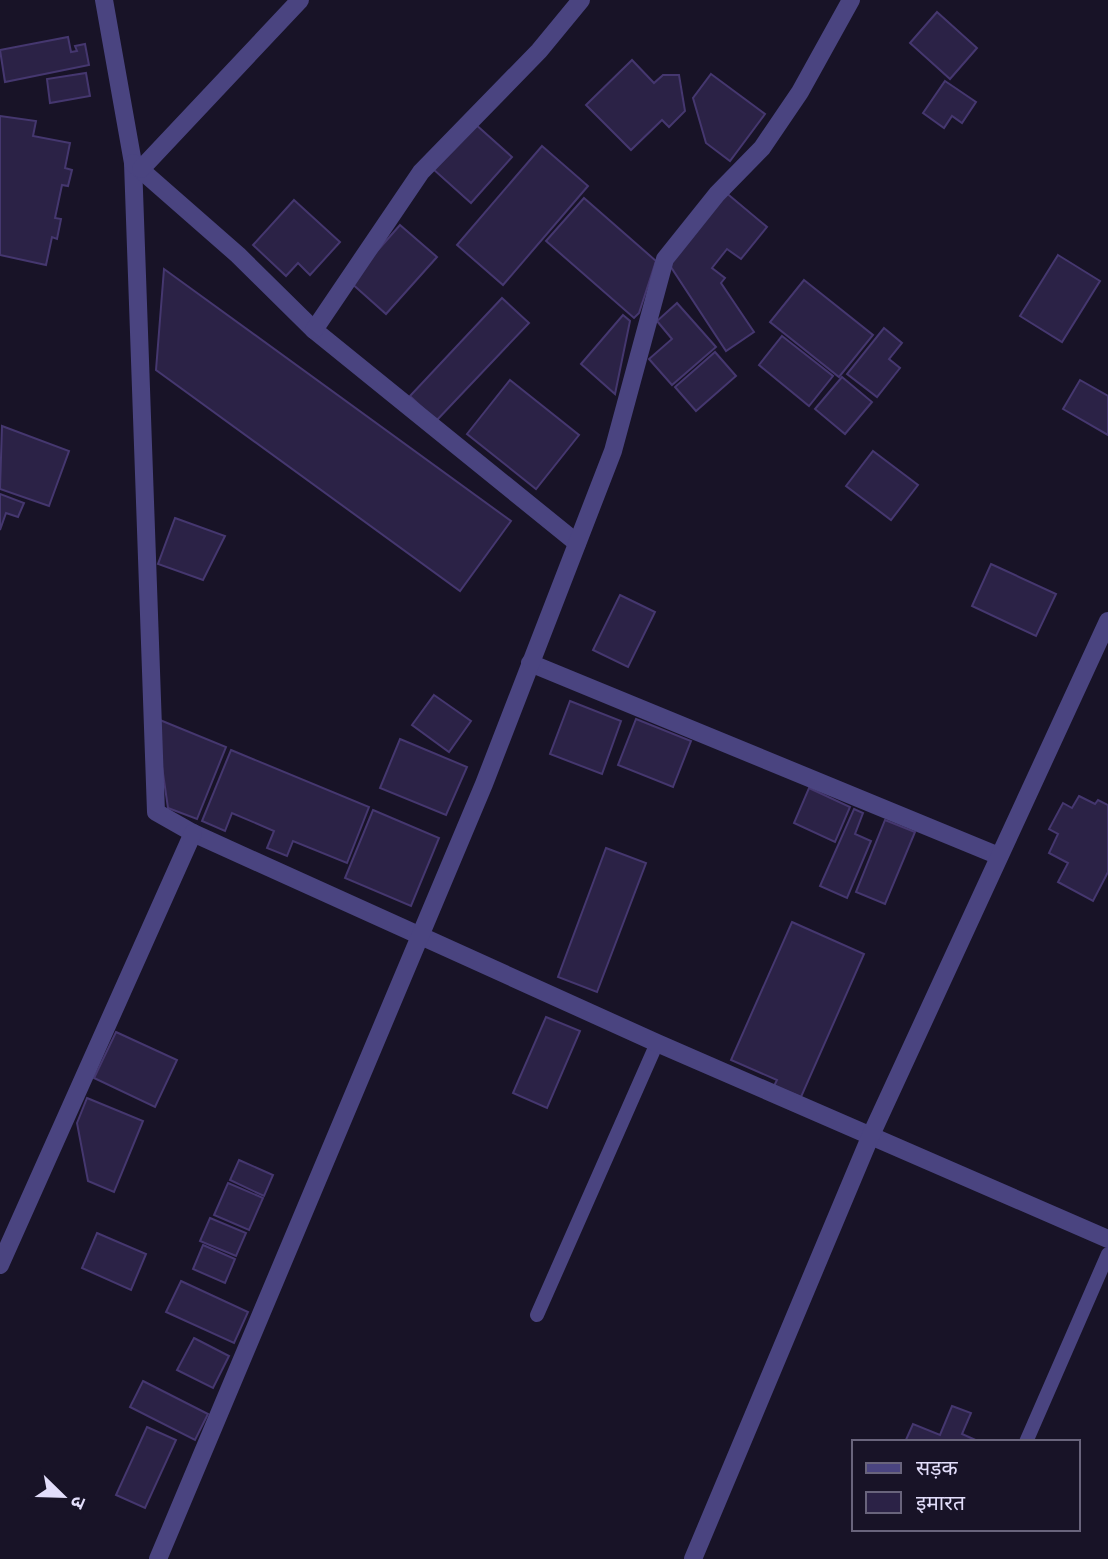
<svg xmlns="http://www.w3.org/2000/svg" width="1108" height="1559" font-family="Raleway,'Noto Sans Devanagari',sans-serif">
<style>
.building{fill:#2b2246;stroke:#45376f;stroke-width:2}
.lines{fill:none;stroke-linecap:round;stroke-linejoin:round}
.service{stroke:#4a4480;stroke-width:14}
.minor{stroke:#4a4480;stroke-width:18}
</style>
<rect width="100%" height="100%" fill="#181327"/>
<!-- building -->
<g class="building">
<path d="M937 12 977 48 950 79 910 43Z"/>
<path d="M68 37 71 52 77 51 75 46 85 44 89 65 5 82 0 50Z"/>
<path d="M632 60 654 83 663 75H679L685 111 669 127 662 120 631 150 586 105Z"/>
<path d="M86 73 90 96 50 103 47 79Z"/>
<path d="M711 74 765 114 730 161 706 143 693 98Z"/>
<path d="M945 81 976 102 962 123 952 116 944 128 923 113Z"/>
<path d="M0 116 36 121 33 136 70 143 65 168 72 170 68 186 62 185 55 218 61 219 57 239 52 237 46 265 0 255Z"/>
<path d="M474 123 512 157 471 203 433 169Z"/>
<path d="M542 146 588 186 503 285 457 245Z"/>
<path d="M724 191 767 227 741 259 727 249 712 268 725 278 721 283 754 332 726 351 667 261Z"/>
<path d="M584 198 656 261 639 313 634 318 546 241Z"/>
<path d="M294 200 340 242 310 275 298 263 286 276 253 245Z"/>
<path d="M400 225 437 257 386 314 350 282Z"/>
<path d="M1058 255 1100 281 1062 342 1020 316Z"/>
<path d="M164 269 511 521 460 591 156 370Z"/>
<path d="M804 280 873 335 839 377 770 322Z"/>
<path d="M502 298 529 323 436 421 410 396Z"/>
<path d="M677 303 716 347 672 385 649 359 672 339 657 321Z"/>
<path d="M623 315 630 321 615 394 581 364Z"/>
<path d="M884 328 902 343 889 359 900 368 877 397 847 374Z"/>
<path d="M782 336 833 376 809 406 759 365Z"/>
<path d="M715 352 736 376 696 411 675 387Z"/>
<path d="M842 377 872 402 845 434 815 409Z"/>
<path d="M510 380 579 435 536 489 467 434Z"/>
<path d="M1080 380 1108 396V435L1063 409Z"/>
<path d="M2 426 69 451 49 506 0 489Z"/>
<path d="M873 451 918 485 891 520 846 486Z"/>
<path d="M0 494 24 503 18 517 6 513 0 530Z"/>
<path d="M175 518 225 536 203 580 158 564Z"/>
<path d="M991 564 1056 594 1036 636 972 606Z"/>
<path d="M620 595 655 612 628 667 593 650Z"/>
<path d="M434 695 471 721 449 752 412 725Z"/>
<path d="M570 701 621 721 602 774 550 754Z"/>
<path d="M155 718 226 747 197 819 168 808Z"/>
<path d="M636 719 691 741 673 787 618 765Z"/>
<path d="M400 739 467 767 446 815 380 788Z"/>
<path d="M231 750 369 807 347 863 293 841 287 856 267 848 274 831 232 813 225 831 202 821Z"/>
<path d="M809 788 850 807 835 842 794 823Z"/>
<path d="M1079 796 1095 804 1098 800 1108 805V872L1093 901 1058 882 1068 863 1049 853 1058 834 1049 829 1063 803 1072 808Z"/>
<path d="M854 809 863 813 855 834 871 841 847 898 820 886Z"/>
<path d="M373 810 439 838 411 906 345 878Z"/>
<path d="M885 820 915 832 885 904 856 892Z"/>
<path d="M606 848 646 863 597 992 558 977Z"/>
<path d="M792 922 864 954 801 1097 774 1086 777 1080 731 1060Z"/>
<path d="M546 1017 580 1031 547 1108 513 1093Z"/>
<path d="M116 1032 177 1060 155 1107 94 1078Z"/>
<path d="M87 1098 143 1121 114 1192 88 1181 77 1123Z"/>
<path d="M239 1160 273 1175 264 1196 230 1180Z"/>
<path d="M228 1183 263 1198 249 1230 214 1215Z"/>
<path d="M210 1218 246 1233 236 1256 200 1241Z"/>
<path d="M97 1233 146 1254 131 1290 82 1268Z"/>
<path d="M203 1245 235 1259 225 1283 193 1269Z"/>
<path d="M181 1281 248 1312 234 1343 166 1312Z"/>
<path d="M194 1338 229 1356 213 1388 177 1370Z"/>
<path d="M143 1381 208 1414 195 1440 130 1407Z"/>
<path d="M952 1406 971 1413 962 1434 980 1442H905L913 1424 940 1435Z"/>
<path d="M147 1427 176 1440 145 1508 116 1495Z"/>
</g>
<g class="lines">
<!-- service -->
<g class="service">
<path d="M537 1315 657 1043"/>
<path d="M1026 1442 1108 1254"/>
</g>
<!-- minor -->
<g class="minor">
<path d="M104 0 133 163 156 812 193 833 657 1043 1108 1239"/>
<path d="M133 163 238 255 314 330 577 543"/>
<path d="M141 169 300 0"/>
<path d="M314 330 421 172 539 51 581 0"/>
<path d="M530 663 999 856"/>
<path d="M0 1265 193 833"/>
<path d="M158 1559 484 784 613 451 665 259 717 194 762 148 800 92 851 0"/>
<path d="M693 1559 871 1135 1108 621"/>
</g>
</g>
<!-- legend -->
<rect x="852" y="1440" width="228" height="91" fill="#181327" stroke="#69647c" stroke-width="2"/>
<rect x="866" y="1463" width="35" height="10" fill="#4a4480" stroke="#69647c" stroke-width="2"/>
<text x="916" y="1475" font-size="21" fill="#e3defb">सड़क</text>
<rect x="866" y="1492" width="35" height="21" fill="#2b2246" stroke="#69647c" stroke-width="2"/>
<text x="916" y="1510" font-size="21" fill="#e3defb">इमारत</text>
<!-- north arrow -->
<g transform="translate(63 1496) rotate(113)" stroke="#181327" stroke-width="5" paint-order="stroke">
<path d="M0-5L12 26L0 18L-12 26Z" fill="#e3defb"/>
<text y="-10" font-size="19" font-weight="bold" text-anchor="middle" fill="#e3defb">उ</text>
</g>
</svg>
